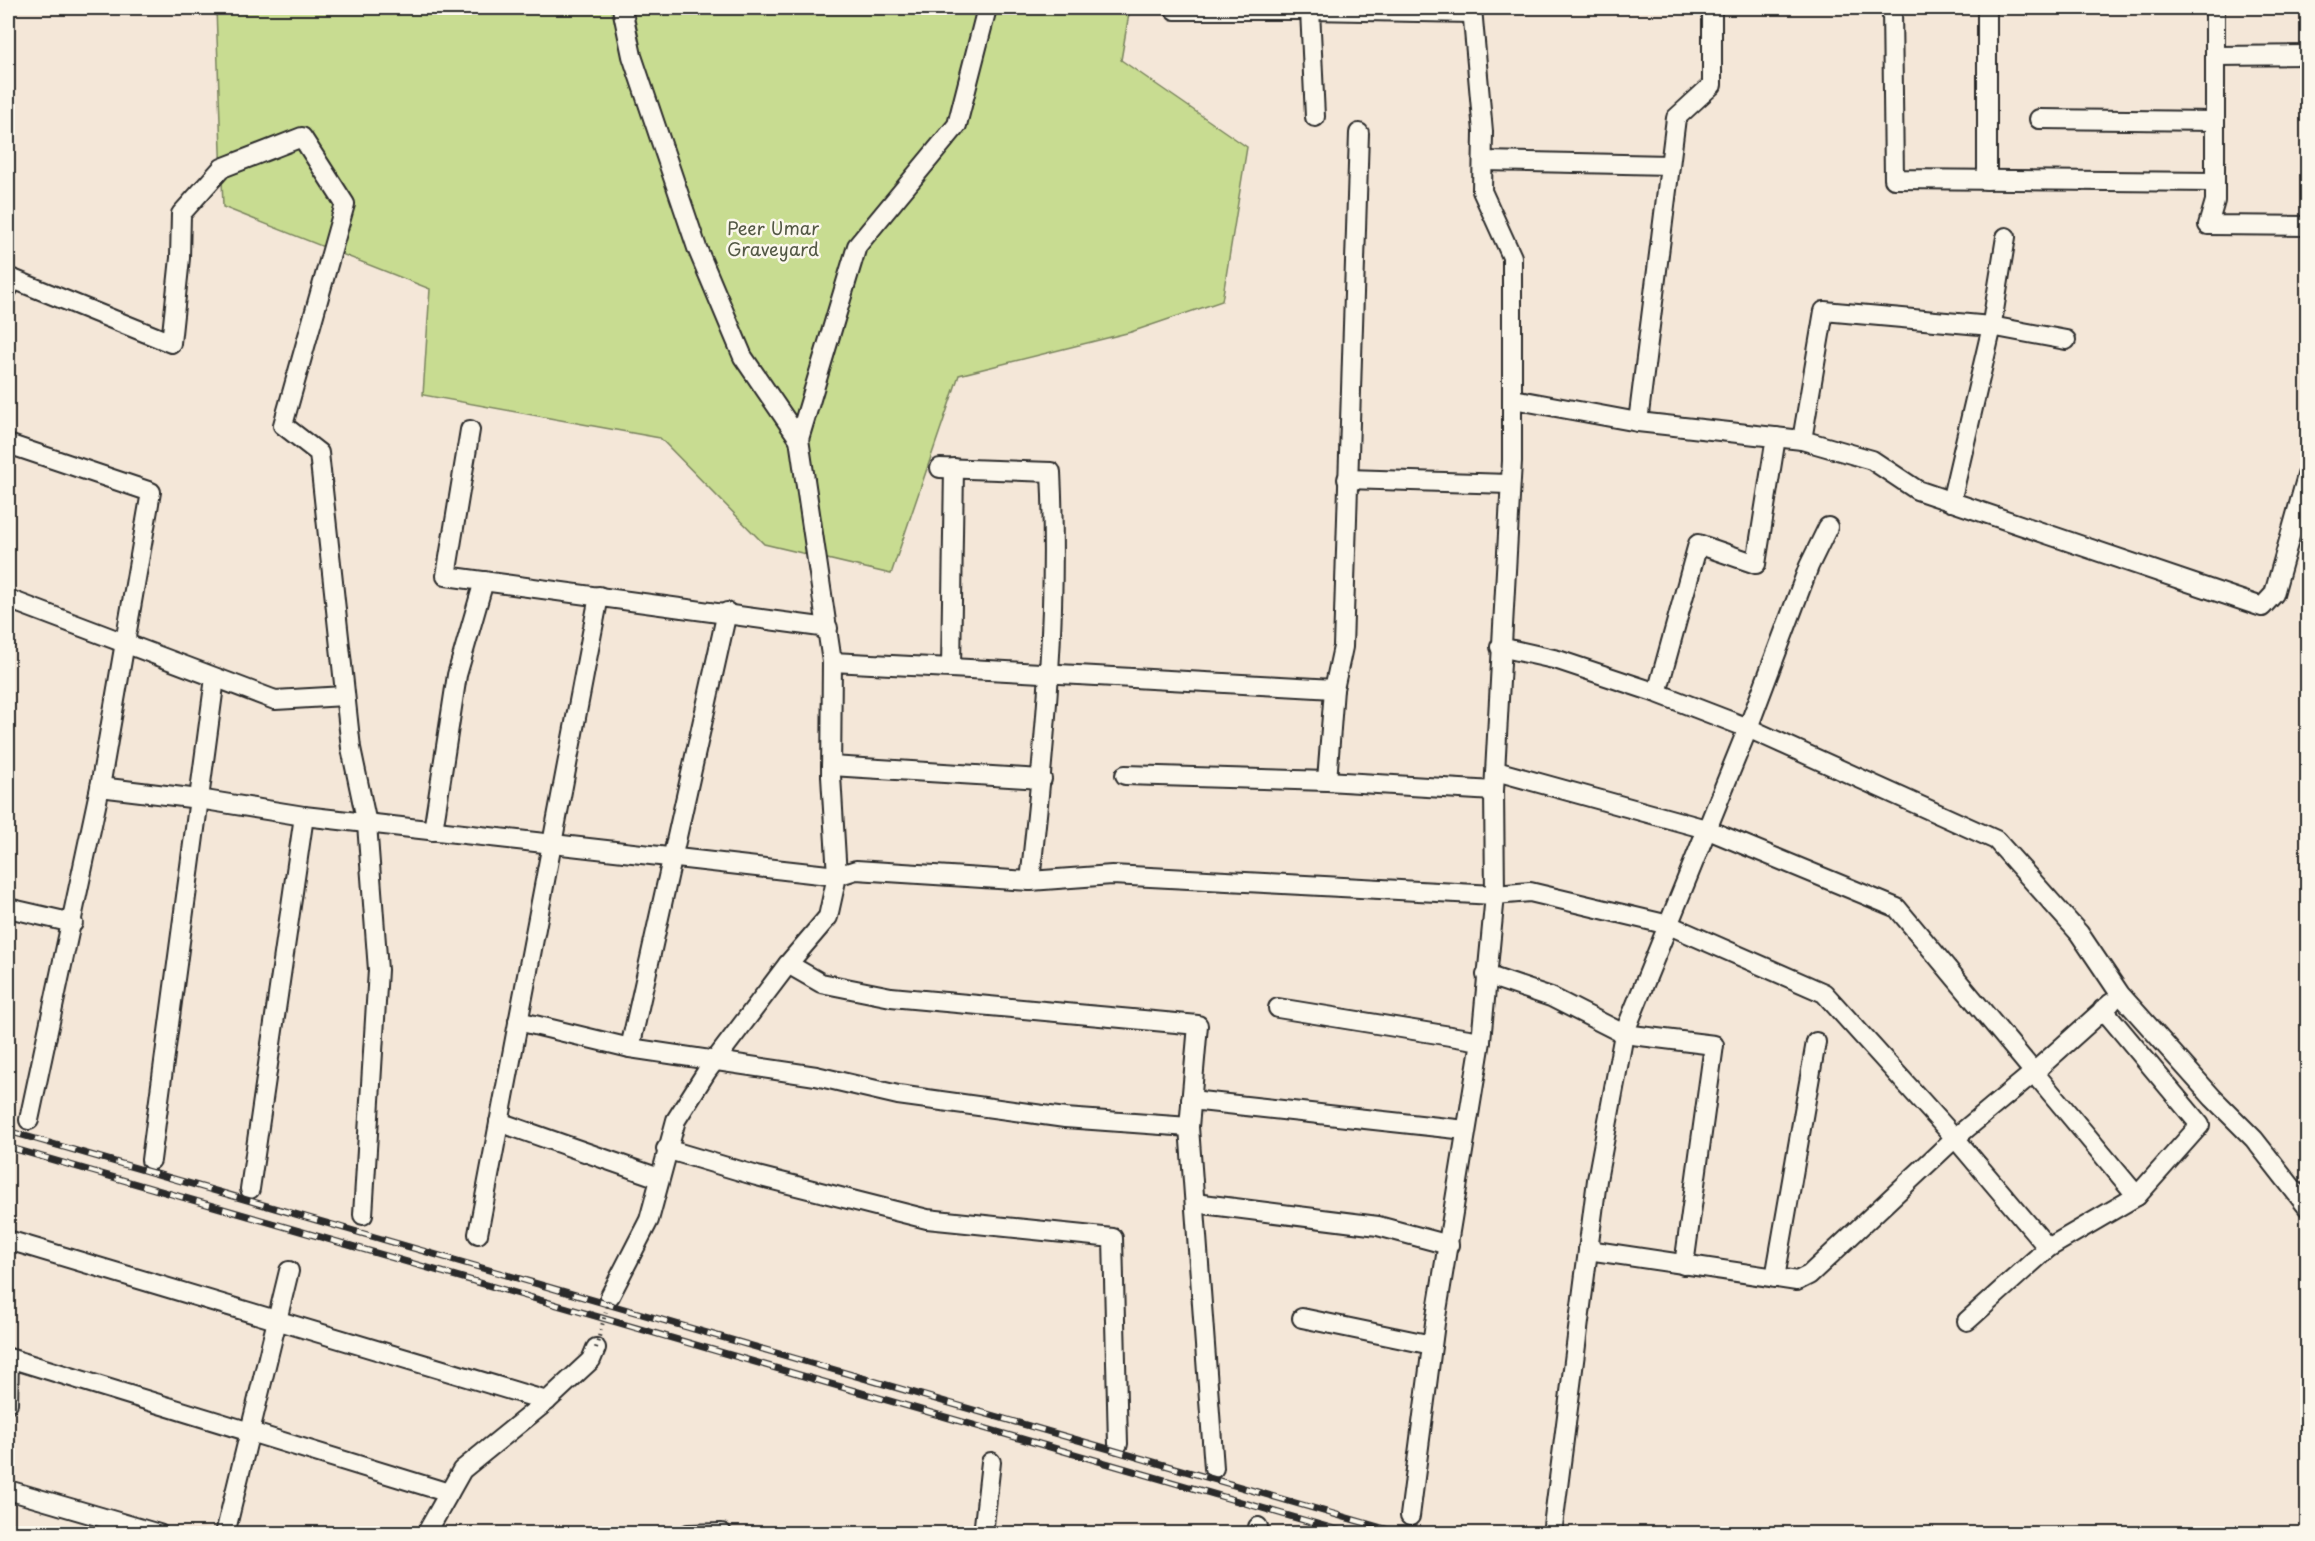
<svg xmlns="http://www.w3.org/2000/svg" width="2315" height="1541" font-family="'Playpen Sans',sans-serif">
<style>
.green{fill:#c8dc91;stroke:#7a845e;stroke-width:1.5}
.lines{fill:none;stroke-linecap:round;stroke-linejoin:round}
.minor-casing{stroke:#2b2b2b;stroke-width:22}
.minor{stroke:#fbf7ec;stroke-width:18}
.rail-casing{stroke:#2b2b2b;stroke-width:7}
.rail{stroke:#fbf7ec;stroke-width:4.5;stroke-dasharray:14;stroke-linecap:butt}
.path-bridge{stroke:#2b2b2b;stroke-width:4;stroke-dasharray:1.5 4.5;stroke-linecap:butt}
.labels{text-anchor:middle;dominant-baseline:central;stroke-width:5;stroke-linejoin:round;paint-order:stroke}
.park-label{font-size:18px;fill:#525744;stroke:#fbf7ec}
</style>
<rect width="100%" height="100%" fill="#f4e7d8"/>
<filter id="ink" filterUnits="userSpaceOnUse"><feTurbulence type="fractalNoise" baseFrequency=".0167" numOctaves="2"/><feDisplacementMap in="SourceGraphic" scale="12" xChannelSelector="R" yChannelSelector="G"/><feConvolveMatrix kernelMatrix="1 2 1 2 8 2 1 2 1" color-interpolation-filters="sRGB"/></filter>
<g filter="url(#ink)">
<!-- green -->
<path class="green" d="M216 8H1130L1121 60 1247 147 1222 301 1131 332 959 375 891 574 764 544 660 438 423 395 430 289 223 207Z"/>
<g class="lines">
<defs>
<g id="minor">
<path d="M622 8 632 56 697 248 743 357 799 439 832 662"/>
<path d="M1892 8 1894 179 2215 182"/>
<path d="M1987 8V180"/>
<path d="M2215 8V201L2208 225 2308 226"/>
<path d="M1175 10H1310L1315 117"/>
<path d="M1310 10 1472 13"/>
<path d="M2215 56 2308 55"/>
<path d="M2039 119 2215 121"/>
<path d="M1483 161 1670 165"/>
<path d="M8 289 13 279 171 343 180 258 181 214 222 168 302 137 345 204 283 425 319 453 351 748 367 824 378 970 363 1215"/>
<path d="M1513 399 1638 422 1802 440 1872 460 1917 490 2262 607 2274 594 2308 472"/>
<path d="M1638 422 1676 118 1712 85V8"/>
<path d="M470 430 446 576 828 628"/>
<path d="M799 439 857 246 957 125 987 8"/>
<path d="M1802 440 1824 311 1991 326 2066 340"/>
<path d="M8 444 151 492 100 787 29 1120"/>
<path d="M940 468 1051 472C1058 609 1045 745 1030 881"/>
<path d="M1347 479 1509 484"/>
<path d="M1951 502 1990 335 2006 237"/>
<path d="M8 599 275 700 345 696"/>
<path d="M727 612 630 1048 816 1076 898 1095 1065 1118 1189 1127"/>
<path d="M1500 647 1558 660 1657 693 1748 728 1996 840 2079 933 2120 994 2213 1098 2254 1139 2308 1208"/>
<path d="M951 668 1334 689"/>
<path d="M1657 693 1698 544 1756 564 1776 437"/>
<path d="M831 766 1042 779"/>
<path d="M1496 771 1706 829 1897 908 2137 1196 2200 1125 2103 1009"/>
<path d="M1125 775 1327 781 1494 791"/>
<path d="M1327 781 1334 689 1343 647 1359 133"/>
<path d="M100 787 199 799 304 816"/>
<path d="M433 831 457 675 484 581"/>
<path d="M8 908 73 923"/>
<path d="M788 964 828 917 837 876 831 776 832 662 951 668 954 468"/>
<path d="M1486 975 1551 997 1624 1034 1714 1045 1684 1265"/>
<path d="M1278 1008 1481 1041"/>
<path d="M518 1021 630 1048"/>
<path d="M1191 1100 1466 1130"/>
<path d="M499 1122 659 1178"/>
<path d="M666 1149 757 1176 927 1219 1113 1238 1118 1444"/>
<path d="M151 1160 215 678"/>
<path d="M250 1189 304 816 837 876 856 870 1030 881 1112 875 1495 895 1530 892 1669 925 1824 993 1955 1138 2048 1248 2137 1196"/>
<path d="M1195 1203 1378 1226 1449 1245"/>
<path d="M478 1234 599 596"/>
<path d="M8 1240 547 1401"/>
<path d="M1588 1250 1797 1281 1809 1275 1955 1138 2033 1073 2111 1003"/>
<path d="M1775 1278 1816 1042"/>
<path d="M610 1296 649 1220 676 1120 707 1071 788 964 821 983 891 997 1198 1025 1189 1127 1214 1468"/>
<path d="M1302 1318 1432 1345"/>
<path d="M1967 1321 2048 1248"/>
<path d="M8 1403 9 1358 449 1493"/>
<path d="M8 1490 159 1534"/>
<path d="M1410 1516 1435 1323 1481 1041 1495 895 1494 791 1512 461V257L1482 191 1483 132 1472 8"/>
<path d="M225 1534 289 1271"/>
<path d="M426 1534 462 1470 547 1401 591 1360 596 1348"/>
<path d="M688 1534 722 1533"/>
<path d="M983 1534 991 1462"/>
<path d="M1257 1534 1258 1527"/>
<path d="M1552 1534 1597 1180 1624 1034 1748 728 1809 566 1828 527"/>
</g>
</defs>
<!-- minor casing -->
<use href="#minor" class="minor-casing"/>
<!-- minor -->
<use href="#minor" class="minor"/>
<defs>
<g id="rail">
<path d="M8 1131 1403 1534"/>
<path d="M8 1147 1352 1534"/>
</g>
</defs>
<!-- rail casing -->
<use href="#rail" class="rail-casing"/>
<!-- rail -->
<use href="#rail" class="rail"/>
<!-- path-bridge -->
<path class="path-bridge" d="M596 1348 610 1296"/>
</g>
</g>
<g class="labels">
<!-- park labels -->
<g class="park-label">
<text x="773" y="227">Peer Umar<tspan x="773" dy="21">Graveyard</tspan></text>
</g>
</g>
<!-- margin -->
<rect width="2315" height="1541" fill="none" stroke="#fbf7ec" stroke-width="30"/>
<rect x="15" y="15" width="2285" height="1511" fill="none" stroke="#2b2b2b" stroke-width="2" filter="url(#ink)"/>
</svg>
